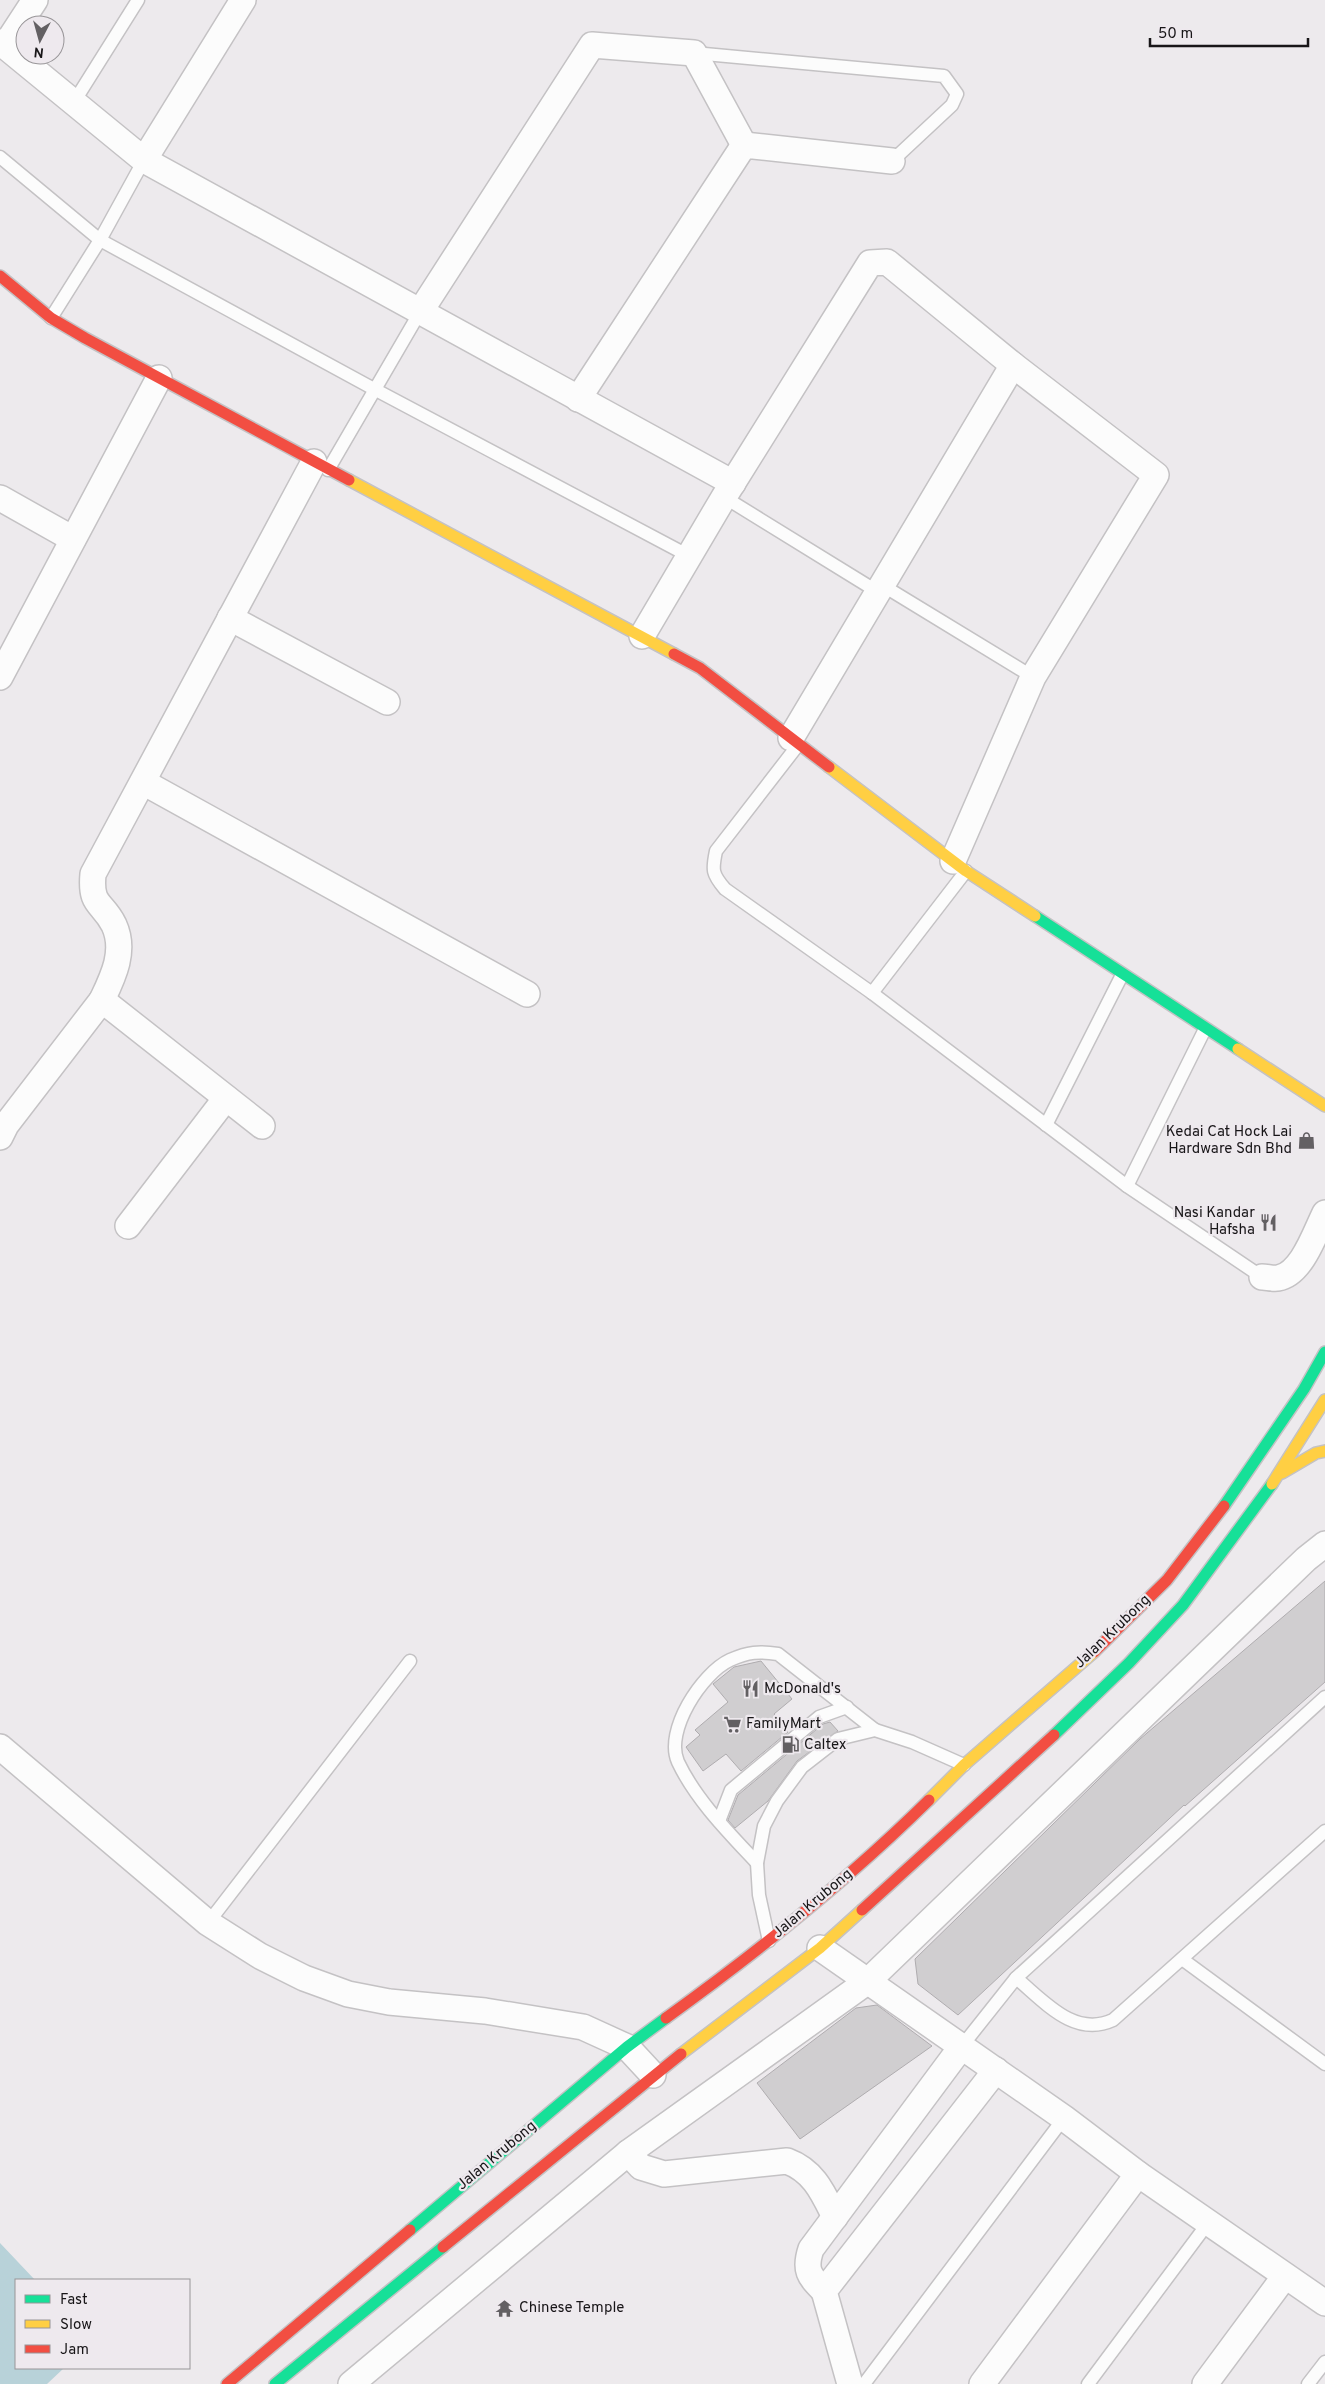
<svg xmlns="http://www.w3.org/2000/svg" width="1325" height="2384" font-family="Overpass,sans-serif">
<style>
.water{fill:#b8d2d9}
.building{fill:#d0ced0;stroke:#afacaf}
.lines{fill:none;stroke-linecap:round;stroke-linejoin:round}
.lane-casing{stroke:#c4c2c4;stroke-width:15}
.street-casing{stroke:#c4c2c4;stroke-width:28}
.fast-casing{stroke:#c4c2c4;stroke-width:14}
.slow-casing{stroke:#c4c2c4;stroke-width:14}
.jam-casing{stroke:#c4c2c4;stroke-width:14}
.lane{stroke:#fcfcfc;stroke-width:12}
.street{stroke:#fcfcfc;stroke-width:25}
.fast{stroke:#16e098;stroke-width:11}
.slow{stroke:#ffcf43;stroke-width:11}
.jam{stroke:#f24e42;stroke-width:11}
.labels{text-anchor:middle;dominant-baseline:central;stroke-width:4.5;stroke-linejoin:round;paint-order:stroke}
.poi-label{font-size:15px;fill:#181618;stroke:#eee9ee;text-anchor:start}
.street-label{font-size:15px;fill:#181618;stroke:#eee9ee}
</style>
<rect width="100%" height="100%" fill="#edeaed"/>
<!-- water -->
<path class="water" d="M0 2243 35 2280H16V2368H64L47 2384H0Z"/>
<!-- building -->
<g class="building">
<path d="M1325 1581V1682L1185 1806 1184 1805 958 2015 918 1984 915 1959 1140 1739Z"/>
<path d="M761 1661 792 1699 774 1714 788 1732 741 1771 726 1754 703 1771 686 1747 700 1735 695 1730 728 1702 713 1684 734 1667Z"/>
<path d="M830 1722 838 1731 797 1761 768 1801 735 1828 728 1820 738 1795 823 1724Z"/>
<path d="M877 2005 932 2046 800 2139 757 2083 856 2008Z"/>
</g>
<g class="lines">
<defs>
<g id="lane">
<path d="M694 53 944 76 957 94 952 105 892 161"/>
<path d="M74 102 138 0"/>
<path d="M0 157 100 240 374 389 689 556"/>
<path d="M51 318 100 240 144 160"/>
<path d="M328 470 420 312"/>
<path d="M724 497 878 592"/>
<path d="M882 585 1033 677"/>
<path d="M798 745 716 851C712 870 712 874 725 889L872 993 1127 1186 1262 1277"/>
<path d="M872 993 966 871"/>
<path d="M1046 1125 1122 975"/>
<path d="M1127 1186 1205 1029"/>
<path d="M719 1821 731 1790 819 1717 847 1707"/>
<path d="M757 1863C729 1833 696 1800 678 1762 664 1731 702 1673 730 1660 748 1652 759 1651 778 1654L875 1730"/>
<path d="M208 1923 410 1661"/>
<path d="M769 1941 759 1895 757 1863 764 1826 777 1801 802 1767 838 1739 875 1730 912 1742 964 1765"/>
<path d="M1182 1959 1325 2064"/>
<path d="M1016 1978C1044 2001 1074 2038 1113 2020L1325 1831"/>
<path d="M962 2046 1016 1978 1325 1697"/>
<path d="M864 2384 1064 2118"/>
<path d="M1088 2384 1208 2223"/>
<path d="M1308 2384 1325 2362"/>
</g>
<g id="street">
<path d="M0 42 144 160 733 483"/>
<path d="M5 46 35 0"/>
<path d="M144 160 243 0"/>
<path d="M420 312 592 45 694 53 744 145"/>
<path d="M578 399 744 145 892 161"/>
<path d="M0 498 73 539"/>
<path d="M230 618 387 702"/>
<path d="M642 636 724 497 870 263 887 262 1013 365 1156 475 1033 677 953 861"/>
<path d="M0 677 159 378"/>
<path d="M791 738 1013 365"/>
<path d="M143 782 527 994"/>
<path d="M102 1000C113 977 126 951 114 925 102 901 90 907 93 874L314 462"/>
<path d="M0 1137 6 1125 102 1000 262 1126"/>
<path d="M128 1226 226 1098"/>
<path d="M1262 1277C1267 1277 1273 1279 1278 1278 1302 1274 1315 1233 1325 1213"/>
<path d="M0 1747 208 1923 260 1956 304 1978 348 1994 389 2002 485 2011 583 2027 627 2047 653 2075"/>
<path d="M820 1948 1064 2118 1138 2174 1325 2303"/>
<path d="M628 2153 641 2167 664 2174 787 2161C814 2171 823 2193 835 2217"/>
<path d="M824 2291C809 2276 804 2270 811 2249L962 2046"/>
<path d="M351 2384 628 2153 868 1981 1306 1559 1325 1544"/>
<path d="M850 2384 824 2291 996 2070"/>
<path d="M982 2384 1138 2174"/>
<path d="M1205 2384 1285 2276"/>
</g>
<g id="fast">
<path d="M1035 916 1238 1049"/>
<path d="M1224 1506 1304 1389 1325 1352"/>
<path d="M1054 1735 1129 1663 1183 1605 1272 1484"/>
<path d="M410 2230 627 2047 666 2018"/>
<path d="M275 2384 443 2247"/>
</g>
<g id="slow">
<path d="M349 480 674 654"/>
<path d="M829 767 966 871 1035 916"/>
<path d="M1238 1049 1325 1106"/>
<path d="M1282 1473 1316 1453 1325 1451"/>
<path d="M1272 1484 1325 1400"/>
<path d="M929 1800 964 1765 1094 1652"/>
<path d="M681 2054 820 1948 862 1910"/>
</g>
<g id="jam">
<path d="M0 276 51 318 85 338 349 480"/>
<path d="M674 654 700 668 829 767"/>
<path d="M1094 1652 1167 1580 1224 1506"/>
<path d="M862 1910 1054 1735"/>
<path d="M666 2018C759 1951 848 1880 929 1800"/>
<path d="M443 2247 681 2054"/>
<path d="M227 2384 410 2230"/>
</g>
</defs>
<!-- lane casing -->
<use href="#lane" class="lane-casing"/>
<!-- street casing -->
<use href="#street" class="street-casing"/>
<!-- fast casing -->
<use href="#fast" class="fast-casing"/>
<!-- slow casing -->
<use href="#slow" class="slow-casing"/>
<!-- jam casing -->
<use href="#jam" class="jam-casing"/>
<!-- lane -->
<use href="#lane" class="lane"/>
<!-- street -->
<use href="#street" class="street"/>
<!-- fast -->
<use href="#fast" class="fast"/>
<!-- slow -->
<use href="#slow" class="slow"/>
<!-- jam -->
<use href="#jam" class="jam"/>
</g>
<!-- icons -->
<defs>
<symbol id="shop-bare" viewBox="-9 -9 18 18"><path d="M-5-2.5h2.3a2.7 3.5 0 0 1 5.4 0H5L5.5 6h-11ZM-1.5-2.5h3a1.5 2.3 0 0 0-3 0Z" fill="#636063" stroke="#eee9ee" stroke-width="2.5" paint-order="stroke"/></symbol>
<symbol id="restaurant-bare" viewBox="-9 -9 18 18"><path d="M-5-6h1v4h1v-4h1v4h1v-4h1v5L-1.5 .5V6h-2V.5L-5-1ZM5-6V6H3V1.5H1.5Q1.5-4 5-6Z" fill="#636063" stroke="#eee9ee" stroke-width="2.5" paint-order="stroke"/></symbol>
<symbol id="supermarket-bare" viewBox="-9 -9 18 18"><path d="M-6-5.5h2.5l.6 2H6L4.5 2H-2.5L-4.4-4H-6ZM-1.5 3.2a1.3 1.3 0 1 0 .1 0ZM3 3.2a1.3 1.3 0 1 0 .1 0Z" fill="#636063" stroke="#eee9ee" stroke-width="2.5" paint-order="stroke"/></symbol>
<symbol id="fuel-bare" viewBox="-9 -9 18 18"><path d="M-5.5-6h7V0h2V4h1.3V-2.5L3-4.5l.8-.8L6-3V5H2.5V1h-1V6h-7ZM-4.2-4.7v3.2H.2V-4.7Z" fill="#636063" stroke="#eee9ee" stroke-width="2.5" paint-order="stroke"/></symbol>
<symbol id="temple-bare" viewBox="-9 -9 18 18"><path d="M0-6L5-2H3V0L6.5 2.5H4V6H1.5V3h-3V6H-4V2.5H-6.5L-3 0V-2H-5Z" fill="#636063" stroke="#eee9ee" stroke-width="2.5" paint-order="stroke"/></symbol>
</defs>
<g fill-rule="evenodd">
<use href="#shop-bare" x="1294" y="1128" width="25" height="25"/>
<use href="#restaurant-bare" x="1256" y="1210" width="25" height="25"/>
<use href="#restaurant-bare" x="738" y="1676" width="25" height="25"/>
<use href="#supermarket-bare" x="720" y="1712" width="25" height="25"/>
<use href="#fuel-bare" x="778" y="1732" width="25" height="25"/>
<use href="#temple-bare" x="492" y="2296" width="25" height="25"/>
</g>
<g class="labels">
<!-- poi labels -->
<g class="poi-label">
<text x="1292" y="1132" text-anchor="end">Kedai Cat Hock Lai<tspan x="1292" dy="17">Hardware Sdn Bhd</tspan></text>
<text x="1255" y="1213" text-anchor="end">Nasi Kandar<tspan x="1255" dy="17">Hafsha</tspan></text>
<text x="764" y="1689">McDonald's</text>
<text x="746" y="1724">FamilyMart</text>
<text x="804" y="1745">Caltex</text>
<text x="519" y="2308">Chinese Temple</text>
</g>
<!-- street labels -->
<g class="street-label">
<text transform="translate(1113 1632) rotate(-44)">Jalan Krubong</text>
<text transform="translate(813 1904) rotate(-40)">Jalan Krubong</text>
<text transform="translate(497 2156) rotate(-40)">Jalan Krubong</text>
</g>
</g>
<!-- legend -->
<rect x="15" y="2279" width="175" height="90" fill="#eee9ee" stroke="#989598"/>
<rect x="25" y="2295" width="25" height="8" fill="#16e098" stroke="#989598"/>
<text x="60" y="2304" font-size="15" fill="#181618">Fast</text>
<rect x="25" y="2320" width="25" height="8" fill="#ffcf43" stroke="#989598"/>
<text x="60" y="2329" font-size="15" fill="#181618">Slow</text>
<rect x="25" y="2345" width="25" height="8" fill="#f24e42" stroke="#989598"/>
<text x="60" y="2354" font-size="15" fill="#181618">Jam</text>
<!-- north arrow -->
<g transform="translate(40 40) rotate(186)"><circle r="24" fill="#eee9ee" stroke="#989598"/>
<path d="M0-4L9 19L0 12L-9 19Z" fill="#636063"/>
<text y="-8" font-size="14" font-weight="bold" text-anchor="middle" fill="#181618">N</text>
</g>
<!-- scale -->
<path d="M1150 38v8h158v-8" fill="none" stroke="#181618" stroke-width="2.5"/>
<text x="1158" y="38" font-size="15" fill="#181618" stroke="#eee9ee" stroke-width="4" paint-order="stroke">50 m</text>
</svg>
